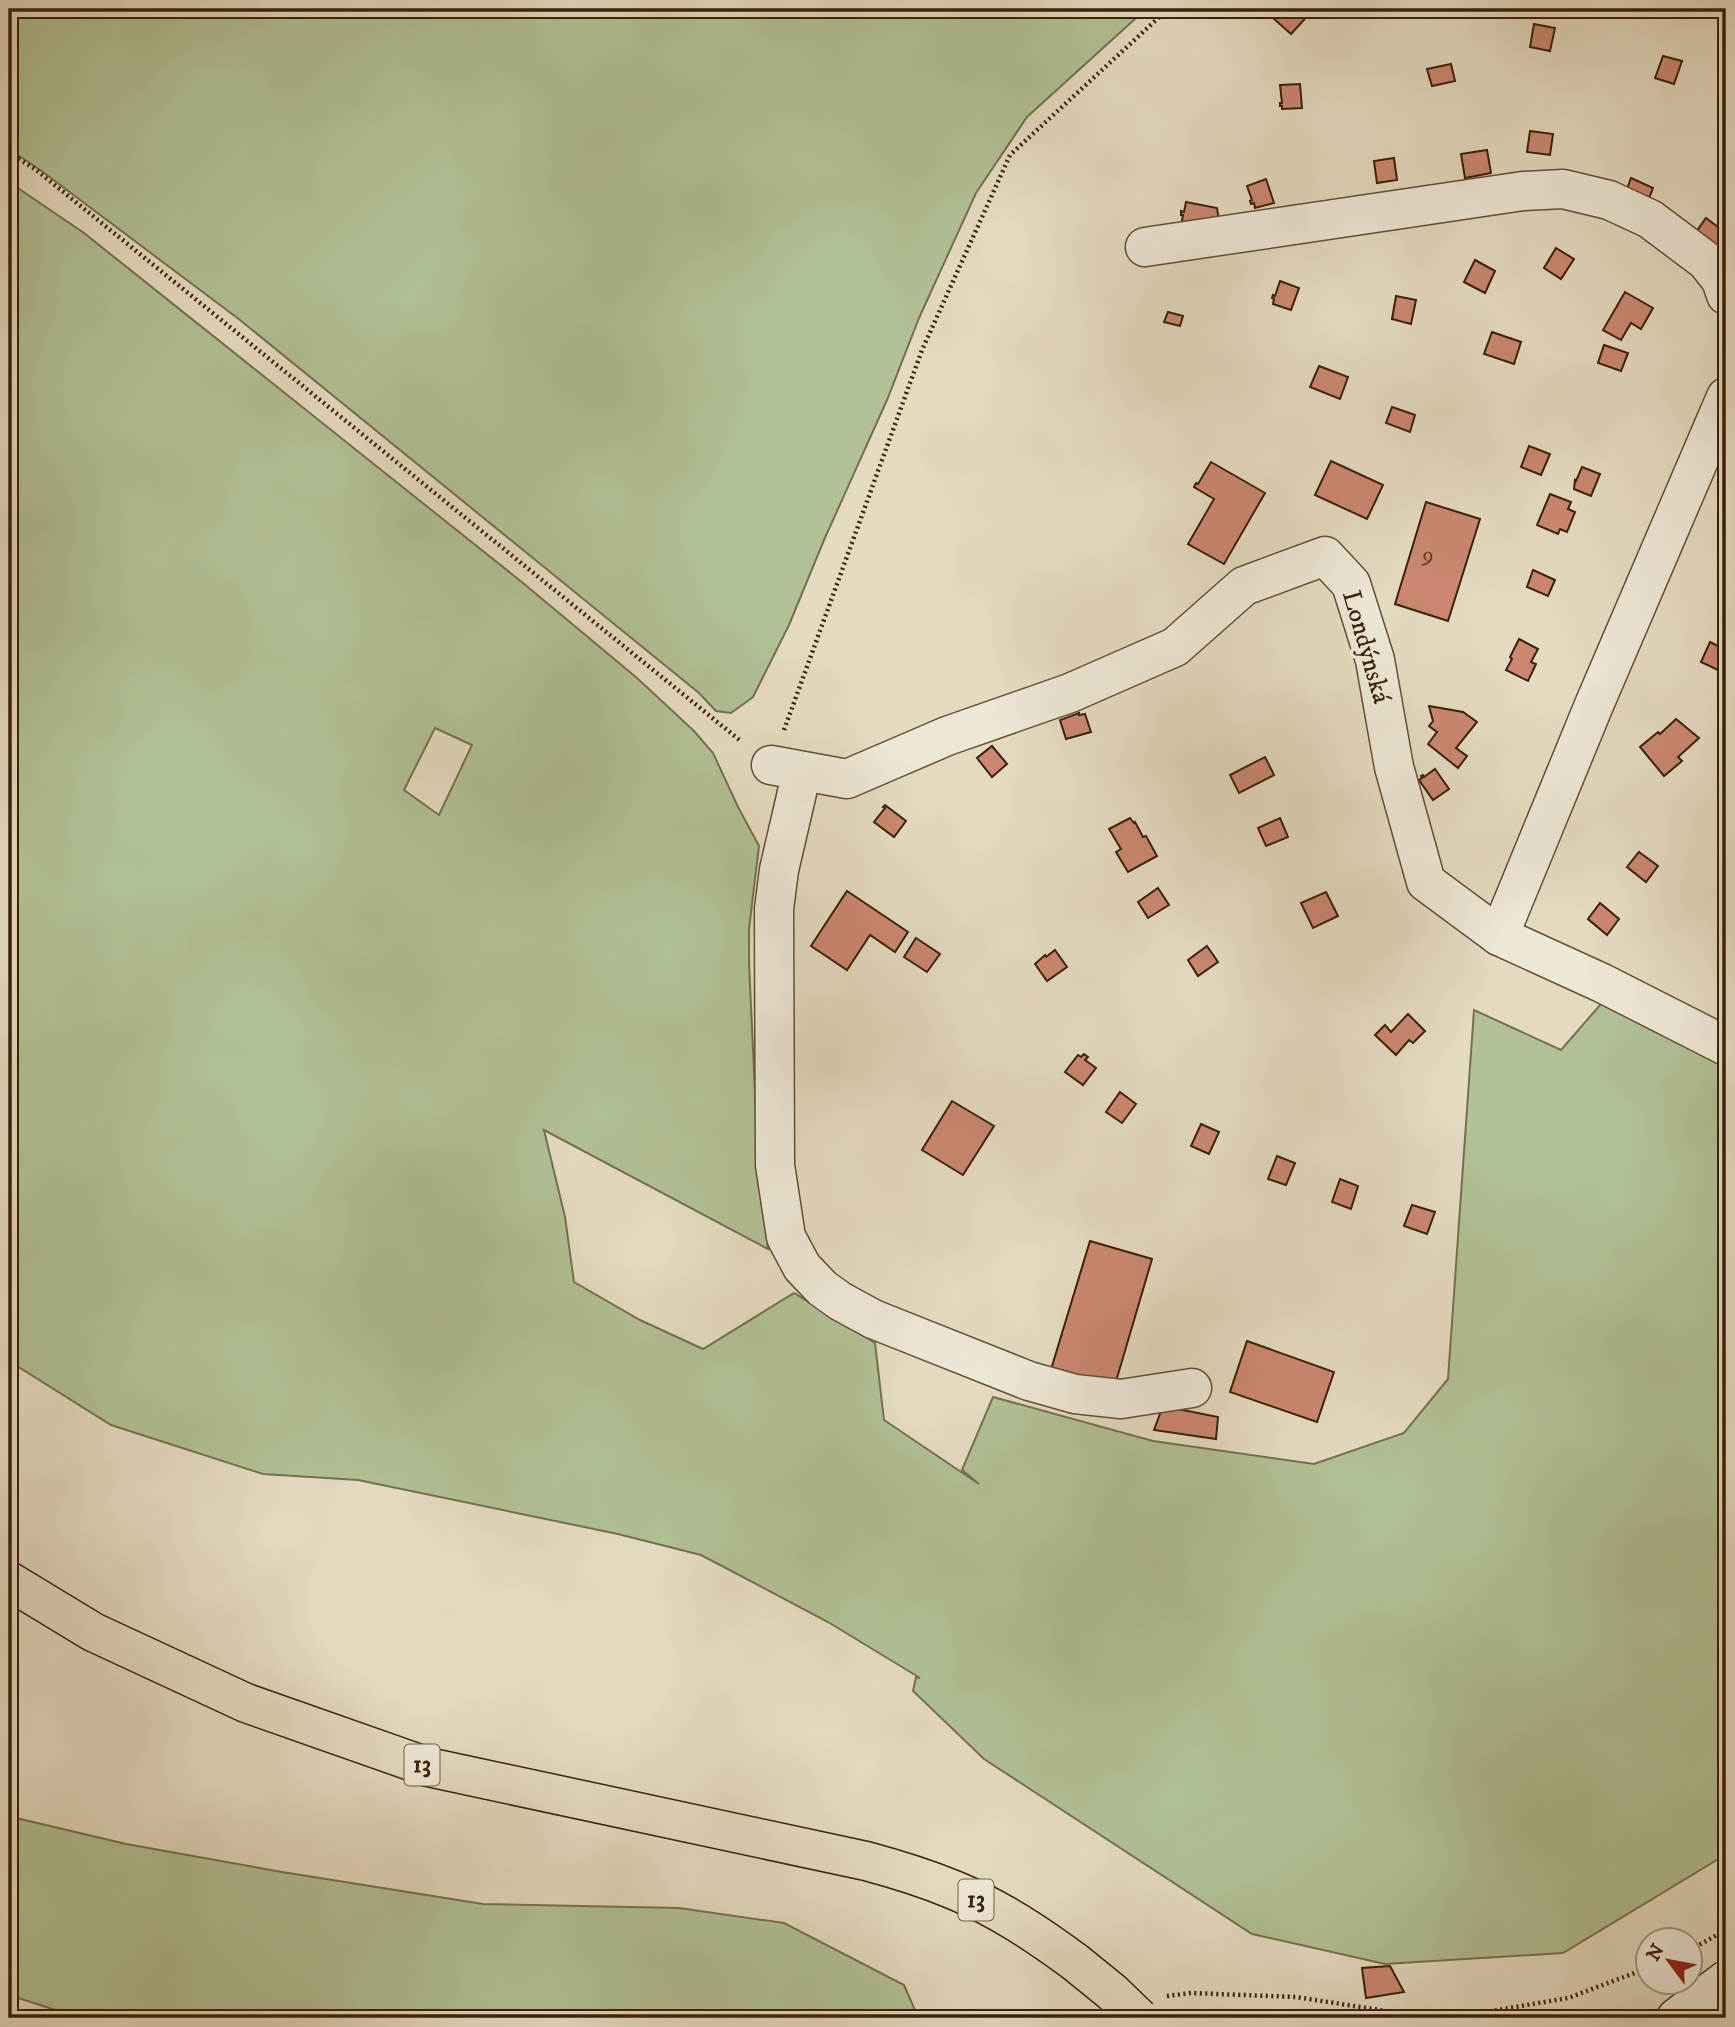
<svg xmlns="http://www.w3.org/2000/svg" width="1735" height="2027" font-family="'IM FELL DW Pica',serif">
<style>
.green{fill:#b1c095;stroke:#76704e;stroke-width:2;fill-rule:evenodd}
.building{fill:#cb8771;stroke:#3a2007;stroke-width:2}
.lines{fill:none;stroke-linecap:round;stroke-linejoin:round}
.street-casing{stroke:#644e35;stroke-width:41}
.secondary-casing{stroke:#3a2007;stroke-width:41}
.primary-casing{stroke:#3a2007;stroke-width:41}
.path{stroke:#3a2007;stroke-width:4.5;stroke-dasharray:2 3.5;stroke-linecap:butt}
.street{stroke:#ede7d6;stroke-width:38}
.secondary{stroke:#ede7d6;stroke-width:38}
.primary{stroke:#e4dac0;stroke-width:38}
.primary-bridge-casing{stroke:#3a2007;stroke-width:41;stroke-linecap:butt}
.primary-bridge{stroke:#e4dac0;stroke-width:38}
.labels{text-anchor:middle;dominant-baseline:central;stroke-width:7;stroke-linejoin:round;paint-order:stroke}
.number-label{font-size:23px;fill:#5e3a22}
.shield{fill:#ede7d6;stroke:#705c45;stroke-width:2}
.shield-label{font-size:24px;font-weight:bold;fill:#3a2007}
.street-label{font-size:26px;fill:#3a2007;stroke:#ede7d6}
</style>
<rect width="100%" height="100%" fill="#e4dac0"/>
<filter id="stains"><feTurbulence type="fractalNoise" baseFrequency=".00286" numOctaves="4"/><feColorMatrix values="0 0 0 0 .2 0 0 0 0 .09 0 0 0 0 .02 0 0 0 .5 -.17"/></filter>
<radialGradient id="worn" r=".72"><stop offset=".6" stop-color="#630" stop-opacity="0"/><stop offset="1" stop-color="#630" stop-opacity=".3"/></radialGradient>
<!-- green -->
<g class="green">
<path d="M9 9H1146L1027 117 976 193 919 318 887 400 824 540 789 625 753 697 731 713 716 711 699 693 240 320 43 172 9 149Z"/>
<path d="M9 182 84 233 523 583 637 678 694 731 713 753 738 807 759 846 749 929V963L757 1136 768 1249 544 1130 565 1217 574 1282 640 1320 703 1349 794 1293 875 1343 884 1420 979 1484 962 1470 993 1397 1153 1441 1314 1464 1404 1433 1448 1379 1474 1010 1561 1050 1607 997 1726 1064 1725 1855 1563 1953 1385 1964 1252 1934 984 1759 913 1691 916 1677 920 1678 828 1622 701 1555 618 1534 358 1480 263 1474 111 1425 9 1361ZM435 728 472 745 439 815 404 790Z"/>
<path d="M9 1815 16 1818 126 1844 282 1872 483 1904 679 1908 784 1923 904 1985 918 2017 80 2018 9 1995Z"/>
</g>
<!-- building -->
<g class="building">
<path d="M1263 9H1310L1312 11 1291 34Z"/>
<path d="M1534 24 1555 28 1550 51 1530 47Z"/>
<path d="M1663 56 1682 61 1674 84 1655 78Z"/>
<path d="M1451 64 1455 81 1432 86 1427 69Z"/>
<path d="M1300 84 1302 108 1282 109V106H1280V103H1282L1280 85Z"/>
<path d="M1530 131 1553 134 1550 155 1527 152Z"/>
<path d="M1487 150 1491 173 1465 178 1461 154Z"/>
<path d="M1394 158 1397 180 1377 183 1374 161Z"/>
<path d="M1631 178 1653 188 1646 206 1624 197Z"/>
<path d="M1266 179 1274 203 1255 208 1254 203 1251 204 1250 201 1252 200 1247 186Z"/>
<path d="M1186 202 1217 208 1220 228 1181 226 1183 215H1181V211L1184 212Z"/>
<path d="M1706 218 1726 233 1714 249 1694 235Z"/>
<path d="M1556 248 1574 259 1561 279 1544 268Z"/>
<path d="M1475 260 1495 271 1485 293 1464 282Z"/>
<path d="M1280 281 1299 288 1291 310 1273 304 1274 299 1272 298 1273 295 1275 296Z"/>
<path d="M1625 292 1653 308 1641 329 1631 323 1621 340 1603 330Z"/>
<path d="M1396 296 1416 300 1411 324 1392 319Z"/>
<path d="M1168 312 1183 316 1180 326 1164 322Z"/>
<path d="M1492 332 1521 342 1514 364 1484 354Z"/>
<path d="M1604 345 1628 353 1621 371 1598 363Z"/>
<path d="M1319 366 1348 377 1340 399 1310 387Z"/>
<path d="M1392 407 1415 415 1410 432 1386 423Z"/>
<path d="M1529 446 1550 454 1541 475 1521 467Z"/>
<path d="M1331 461 1383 485 1367 519 1315 495Z"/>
<path d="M1211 462 1265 493 1224 564 1188 544 1214 499 1194 487 1196 483 1198 484Z"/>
<path d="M1582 467 1600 474 1591 496 1574 489 1575 480 1576 481Z"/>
<path d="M1550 494 1571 502 1568 509 1575 512 1567 532 1560 529 1558 534 1537 525Z"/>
<path d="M1426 502 1480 519 1448 621 1395 604Z"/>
<path d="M1533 570 1555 580 1548 596 1527 587Z"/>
<path d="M1519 639 1538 649 1531 662 1536 664 1528 681 1506 670 1512 659 1510 657Z"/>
<path d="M1710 642 1726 650V659L1720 671 1701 662Z"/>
<path d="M1429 706 1463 712 1477 722 1456 748 1467 756 1458 768 1428 744 1437 732 1429 726 1433 721Z"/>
<path d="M1079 713V715L1085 714 1091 732 1066 739 1060 720Z"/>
<path d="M1676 719 1699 738 1678 757 1682 761 1664 776 1640 747 1658 732 1660 734Z"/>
<path d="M992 746 1007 764 992 777 977 758Z"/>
<path d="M1265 757 1274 775 1239 793 1230 775Z"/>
<path d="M1435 769 1449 789 1433 800 1419 780 1422 778 1421 776 1423 775 1424 777Z"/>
<path d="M885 805 906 821 894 837 874 822 885 808 883 807Z"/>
<path d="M1130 818 1134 823 1135 822 1143 837 1146 836 1157 856 1128 872 1116 852 1121 849 1109 829Z"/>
<path d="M1280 818 1288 837 1266 846 1258 828Z"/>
<path d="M1639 852 1658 866 1646 882 1627 867Z"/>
<path d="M1158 888 1169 905 1148 918 1138 902Z"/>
<path d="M847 891 908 932 895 952 870 935 847 970 811 946Z"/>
<path d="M1326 892 1338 916 1313 928 1301 903Z"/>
<path d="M1600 903 1619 919 1607 935 1588 919Z"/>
<path d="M916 938 940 954 927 972 904 957Z"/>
<path d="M1207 946 1218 962 1198 976 1188 960Z"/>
<path d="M1055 950 1067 967 1047 981 1035 964 1045 955 1046 957Z"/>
<path d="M1408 1014 1425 1031 1413 1043 1409 1040 1396 1055 1375 1035 1385 1025 1391 1032Z"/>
<path d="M1084 1054 1088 1057 1085 1060 1096 1068 1083 1085 1065 1072 1078 1055 1081 1057Z"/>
<path d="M1120 1092 1136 1104 1122 1123 1106 1112Z"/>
<path d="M952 1101 994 1126 963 1175 922 1150Z"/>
<path d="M1201 1124 1219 1132 1209 1154 1191 1146Z"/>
<path d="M1277 1156 1295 1163 1286 1185 1268 1179Z"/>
<path d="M1340 1179 1358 1186 1351 1209 1332 1202Z"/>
<path d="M1412 1205 1435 1212 1427 1234 1404 1226Z"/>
<path d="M1090 1241 1152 1259 1112 1395 1049 1376Z"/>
<path d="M1247 1341 1334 1372 1317 1422 1230 1392Z"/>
<path d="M1163 1406 1218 1417 1216 1439 1154 1430Z"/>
<path d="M1390 1966 1404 1992 1366 1998 1362 1968Z"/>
</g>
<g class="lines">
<defs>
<g id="street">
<path d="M1145 247 1523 191 1563 189 1609 200 1650 219 1706 261 1721 280 1726 295"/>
<path d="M771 765 847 779 947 736 1070 693 1175 647 1244 586 1325 556 1351 584 1375 660 1394 767 1426 882 1499 936 1602 983 1726 1046"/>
<path d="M802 771 779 870 774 909 775 1165 786 1237 802 1267 822 1288 840 1301 873 1319 1029 1381 1075 1394 1121 1399 1192 1388"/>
<path d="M1499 936 1594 705 1726 397"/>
</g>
<path id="secondary" d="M1676 2018 1726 1980"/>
<path id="primary" d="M9 1581 93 1632 246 1703 428 1767 866 1861C896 1869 925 1878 954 1890 998 1908 1037 1934 1075 1962"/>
</defs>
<!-- street casing -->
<use href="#street" class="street-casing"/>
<!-- secondary casing -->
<use href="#secondary" class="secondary-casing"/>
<!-- primary casing -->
<use href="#primary" class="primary-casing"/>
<!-- path -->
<g class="path">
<path d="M9 153 35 169 742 742"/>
<path d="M784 730 922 350 1010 155 1168 9"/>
<path d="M1690 1950 1726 1930"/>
<path d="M1167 1996 1191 1993 1296 1997 1386 2011 1457 2017 1568 1998 1648 1968"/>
<path d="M1066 2018 1080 2013"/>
</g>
<!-- street -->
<use href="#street" class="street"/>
<!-- secondary -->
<use href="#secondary" class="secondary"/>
<!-- primary -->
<use href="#primary" class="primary"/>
<defs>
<path id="primary-bridge" d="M1075 1962 1112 1992 1139 2018"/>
</defs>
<!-- primary-bridge casing -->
<use href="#primary-bridge" class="primary-bridge-casing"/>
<!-- primary-bridge -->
<use href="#primary-bridge" class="primary-bridge"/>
</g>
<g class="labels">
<!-- number labels -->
<g class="number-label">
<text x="1428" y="555">9</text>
</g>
<!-- shield labels -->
<g class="shield">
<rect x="404.5" y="1744.5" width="35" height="41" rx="5"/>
<rect x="958.5" y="1879.5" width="35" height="41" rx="5"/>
</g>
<g class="shield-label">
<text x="422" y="1765">13</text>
<text x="976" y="1900">13</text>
</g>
<!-- street labels -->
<g class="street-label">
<text transform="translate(1366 647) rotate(74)">Londýnská</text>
</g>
</g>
<!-- margin -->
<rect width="1735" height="2027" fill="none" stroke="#e4dac0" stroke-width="35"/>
<rect x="10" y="10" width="1714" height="2006" fill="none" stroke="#3a2007" stroke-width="3.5"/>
<rect x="18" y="18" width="1700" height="1992" fill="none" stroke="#3a2007" stroke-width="2"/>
<!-- north arrow -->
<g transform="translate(1669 1961) rotate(302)"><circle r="33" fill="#ede7d6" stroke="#a59783" stroke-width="2"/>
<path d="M0-5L12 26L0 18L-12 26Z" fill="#8f2418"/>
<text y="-10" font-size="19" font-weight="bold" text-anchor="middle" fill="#3a2007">N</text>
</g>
<rect width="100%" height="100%" filter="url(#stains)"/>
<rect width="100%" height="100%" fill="url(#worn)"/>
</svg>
